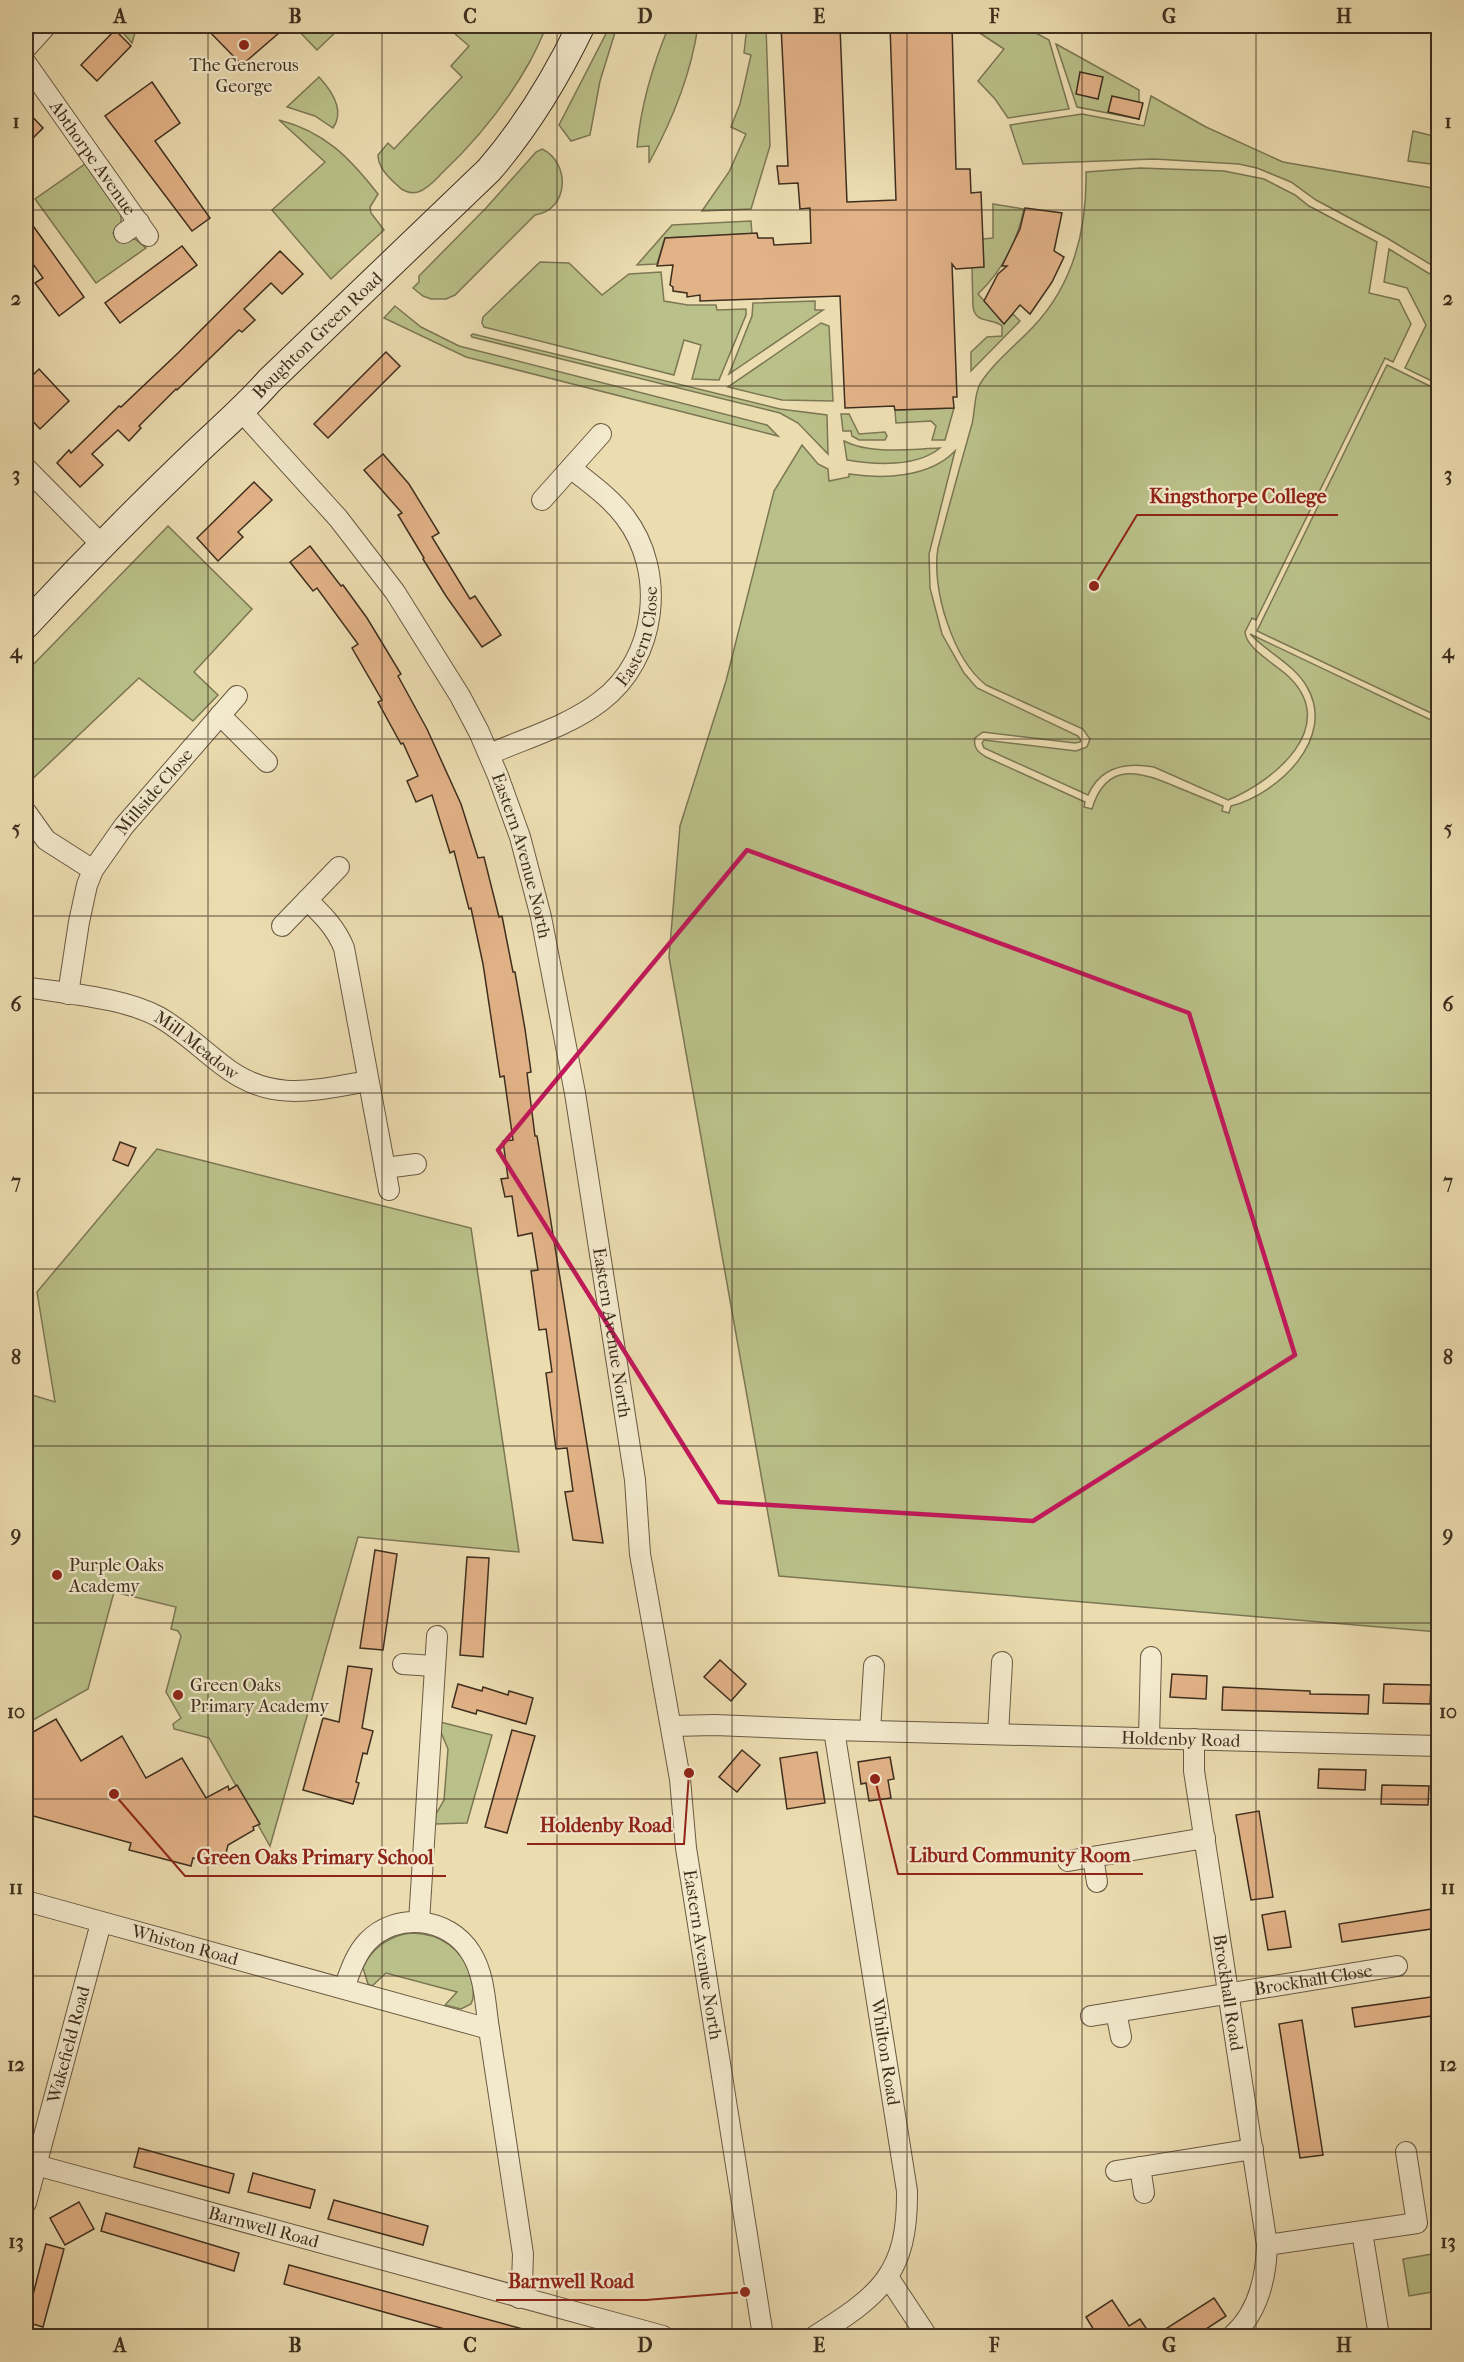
<svg xmlns="http://www.w3.org/2000/svg" width="1464" height="2362" font-family="'IM FELL French Canon',serif">
<style>
.green{fill:#bac089;stroke:#7c7754;stroke-width:1.5}
.building{fill:#e3b388;stroke:#3e2e1e;stroke-width:1.5}
.lines{fill:none;stroke-linecap:round;stroke-linejoin:round}
.street-casing{stroke:#6a5a43;stroke-width:22}
.secondary-casing{stroke:#3e2e1e;stroke-width:29}
.street{stroke:#f3e9cc;stroke-width:20}
.secondary{stroke:#f3e9cc;stroke-width:27}
.marked{fill:none;stroke:#c2185b;stroke-width:4.5;stroke-linejoin:round}
.grid{fill:none;stroke:#3e2e1e;stroke-width:1.5;stroke-opacity:0.55}
.poi-dot{fill:#8f2418;stroke:#f3e9cc;stroke-width:2}
.labels{text-anchor:middle;dominant-baseline:central;stroke-width:4.5;stroke-linejoin:round;paint-order:stroke}
.poi-label{font-size:18px;fill:#3e2e1e;stroke:#f3e9cc;text-anchor:start}
.street-label{font-size:18px;fill:#3e2e1e;stroke:#f3e9cc}
.leader{fill:none;stroke:#8f2418;stroke-width:2}
.callout-dot{fill:#8f2418;stroke:#f3e9cc;stroke-width:2}
.callout-label{font-size:20px;text-anchor:middle;font-weight:bold;fill:#8f2418;stroke:#f3e9cc;stroke-width:4.5;stroke-linejoin:round;paint-order:stroke}
.neatline{fill:none;stroke:#3e2e1e;stroke-width:2}
.grid-label{font-size:20px;text-anchor:middle;font-weight:bold;fill:#3e2e1e}
</style>
<rect width="100%" height="100%" fill="#ecddb1"/>
<filter id="stains"><feTurbulence type="fractalNoise" baseFrequency=".00333" numOctaves="4"/><feColorMatrix values="0 0 0 0 .2 0 0 0 0 .09 0 0 0 0 .02 0 0 0 .5 -.17"/></filter>
<radialGradient id="worn" r=".72"><stop offset=".6" stop-color="#630" stop-opacity="0"/><stop offset="1" stop-color="#630" stop-opacity=".3"/></radialGradient>
<!-- green -->
<g class="green">
<path d="M117 26H137L132 43Z"/>
<path d="M298 26H342L317 50 296 28Z"/>
<path d="M446 26H547C541 38 536 51 529 63 506 104 477 140 443 172 436 179 428 189 418 192 410 194 402 191 397 185 388 177 378 167 378 155L388 143 394 149 462 77 451 66 469 46Z"/>
<path d="M610 26H617L600 81 590 135 571 141 559 125Z"/>
<path d="M669 26H698C691 75 673 119 649 163V146L637 147C641 105 653 64 669 26Z"/>
<path d="M747 26H766L770 146 751 209 702 211 729 172 746 134 731 127 740 104 751 55 744 53Z"/>
<path d="M969 26H1023L1049 40 1069 109 1008 118 995 99 978 81 1004 49Z"/>
<path d="M1056 44 1139 90V119L1077 107Z"/>
<path d="M319 77C332 91 345 111 333 128L315 116 287 107Z"/>
<path d="M1151 96 1206 127 1283 162 1438 189V269L1387 238 1316 200 1291 182 1257 168 1239 164 1154 159 1023 164 1010 125 1082 114 1144 126Z"/>
<path d="M279 120C325 132 349 157 378 194L370 207 371 213 384 230 331 279 272 210 325 162Z"/>
<path d="M1413 131 1438 137V165L1408 161Z"/>
<path d="M542 149C571 163 569 210 535 215L455 295 446 299H431L423 296 413 288 419 282V276L486 208 536 152Z"/>
<path d="M85 164 121 214V224L113 233 120 241 135 239 146 248 96 283 35 199Z"/>
<path d="M1140 168 1224 171 1264 179 1295 195 1309 206 1377 242 1369 293 1399 300 1411 324 1393 362 1385 358 1256 620 1252 618 1245 632C1246 649 1277 665 1289 677 1340 727 1274 781 1228 800L1154 767C1126 762 1100 767 1088 795L984 748 982 743 984 740 1076 751 1087 747 1090 739 1083 729 986 685C953 659 931 589 938 548 949 506 960 466 972 424 975 412 974 395 980 384 993 363 1016 345 1033 327 1073 285 1087 229 1086 172Z"/>
<path d="M993 204 1024 209C1017 243 1003 270 978 294L1004 323 1013 314 1020 321 971 371V352L987 337 1002 336V326C992 317 976 325 973 307L972 268 983 239 993 238Z"/>
<path d="M751 221 752 234 665 238 657 264 637 265 672 225Z"/>
<path d="M1389 249 1438 279V384L1405 368 1426 325 1407 288 1384 282Z"/>
<path d="M540 262 569 263 602 295 629 274 661 272 664 301 688 305H716L717 310 746 309V315L719 380 692 379 701 345 684 340 674 375 484 327 482 323 483 317Z"/>
<path d="M815 301V310H823L729 374 752 316 753 303Z"/>
<path d="M395 306 421 327 459 346 767 425 778 436 466 357 384 318Z"/>
<path d="M821 323 829 326 833 401 782 400 728 387Z"/>
<path d="M473 334 780 409 827 415 828 454 798 423 780 413 472 337 471 335Z"/>
<path d="M1387 365 1438 390V696L1431 713 1257 631Z"/>
<path d="M954 408 945 440H932L936 426 931 421 896 423 895 410Z"/>
<path d="M841 414H849L859 434 885 432 887 436 885 440H859L852 436 851 431H843Z"/>
<path d="M844 441C872 455 910 449 940 448 917 467 876 465 847 460Z"/>
<path d="M802 445 818 464 828 469 829 481 849 477V474C883 479 929 478 955 451L929 554 930 588 942 634 964 673 977 688 1078 736 1081 740 1080 742 1075 743 983 732 975 738C973 748 978 752 986 757L1085 802 1084 807 1092 809C1107 759 1142 772 1179 788 1194 794 1208 800 1223 806L1222 811 1229 813 1231 806C1278 794 1337 738 1307 687 1295 665 1268 653 1250 634L1433 721 1438 710V1632L779 1576 669 957 680 826 726 681 774 491Z"/>
<path d="M168 526 252 609 194 672 218 695 193 721 139 678 26 785V672Z"/>
<path d="M157 1149 471 1228 519 1552 358 1537 270 1846 209 1738 174 1729 173 1724 181 1718 166 1692 181 1636 178 1631 171 1629 176 1607 114 1592 88 1689 26 1724V1393L55 1402 37 1292Z"/>
<path d="M440 1722 492 1735 467 1823 435 1824 436 1814 444 1800 448 1749 440 1730Z"/>
<path d="M411 1933C440 1933 463 1949 471 1977 473 1986 475 1996 471 2004L461 2009 445 2005 457 1992 386 1973 372 1986 368 1984 363 1968C371 1948 391 1935 411 1933Z"/>
<path d="M1438 2253V2291L1409 2296 1403 2259Z"/>
</g>
<!-- building -->
<g class="building">
<path d="M204 26H287L242 65Z"/>
<path d="M781 26H840L847 202 896 200 890 26H952L956 169H970L971 193 981 192 984 267 956 269 952 264 957 397H953L954 408 895 410 894 406 845 408 840 296 700 301V295L687 297V293L673 291V287L670 285 673 265 657 266 665 238 757 233 758 238H773L774 245 811 243 810 208 800 209 798 183 779 184 777 166H788Z"/>
<path d="M115 30 131 46 97 81 81 65Z"/>
<path d="M1080 72 1103 77 1098 99 1076 94Z"/>
<path d="M152 82 180 123 155 141 210 218 192 231 105 116Z"/>
<path d="M1112 96 1143 103 1139 119 1108 112Z"/>
<path d="M26 110 43 128 26 145Z"/>
<path d="M1025 208 1062 213 1054 251 1064 257 1052 282 1030 314 1020 305 1004 324 984 301 998 274 1007 266H1002L1020 229Z"/>
<path d="M26 216 84 297 59 316 35 283 43 278 26 254Z"/>
<path d="M182 246 197 265 120 323 105 303Z"/>
<path d="M280 251 303 274 282 294 271 283 244 309 255 320 242 332 239 330 177 390 176 389 139 426 141 428 129 441 118 430 92 454 103 465 80 487 57 463 69 450 71 453 119 406 121 407 178 353Z"/>
<path d="M386 352 400 366 328 438 314 424Z"/>
<path d="M39 369 69 401 40 429 26 414V382Z"/>
<path d="M383 454 409 484 439 533 432 537 470 599 475 596 501 635 482 647 446 596 423 559 424 558 398 515 402 513 364 470Z"/>
<path d="M254 482 272 500 238 532 243 537 218 561 197 538Z"/>
<path d="M310 546 341 586 343 585 367 618 401 674 398 676 427 729 461 804 478 858 484 857 499 917 502 916 513 972H515L525 1029 531 1072 527 1073 535 1136H537L603 1543 573 1540 565 1492 573 1491 567 1448 556 1449 546 1373 552 1372 546 1329 539 1330 531 1271 538 1270 532 1233 518 1236 512 1196 505 1197 501 1179 508 1178 503 1141 513 1140 504 1076 500 1077 483 964 471 908 469 909 454 851 450 853 432 795 416 802 407 781 418 776 403 743 401 744 378 702 382 700 352 648 358 644 317 588 313 591 290 562Z"/>
<path d="M120 1142 136 1148 128 1166 113 1160Z"/>
<path d="M375 1550 397 1554 383 1650 360 1648Z"/>
<path d="M467 1557 489 1558 483 1657 460 1655Z"/>
<path d="M720 1660 746 1684 731 1701 704 1677Z"/>
<path d="M348 1666 372 1669 362 1728 373 1731 367 1754 363 1753 356 1782 359 1783 353 1804 303 1790 323 1718 339 1722Z"/>
<path d="M1172 1674 1207 1676 1206 1699 1170 1697Z"/>
<path d="M458 1684 482 1691 483 1687 508 1695 509 1691 533 1698 526 1724 477 1710 476 1714 452 1707Z"/>
<path d="M1384 1684 1431 1685 1430 1704 1383 1703Z"/>
<path d="M1223 1687 1310 1691V1694L1369 1695 1368 1714 1222 1710Z"/>
<path d="M56 1719 81 1761 122 1736 146 1778 182 1758 206 1798 228 1786 229 1790 237 1785 260 1824 253 1827 254 1830 228 1845 223 1865 193 1858 191 1866 129 1850 131 1843 26 1814V1736Z"/>
<path d="M512 1730 535 1736 507 1833 485 1827Z"/>
<path d="M742 1750 760 1765 737 1792 719 1777Z"/>
<path d="M817 1752 825 1803 787 1809 780 1758Z"/>
<path d="M890 1757 894 1779 888 1780 891 1798 869 1801 866 1783 861 1784 858 1762Z"/>
<path d="M1319 1769 1366 1770 1365 1790 1318 1788Z"/>
<path d="M1382 1785 1429 1786 1428 1805 1381 1804Z"/>
<path d="M1259 1811 1273 1897 1251 1900 1236 1815Z"/>
<path d="M1438 1908V1928L1342 1942 1339 1924Z"/>
<path d="M1285 1911 1291 1947 1268 1950 1262 1915Z"/>
<path d="M1438 1996V2015L1355 2027 1352 2008Z"/>
<path d="M1302 2020 1323 2155 1300 2158 1279 2024Z"/>
<path d="M139 2148 234 2174 229 2193 134 2167Z"/>
<path d="M253 2173 315 2190 310 2208 248 2192Z"/>
<path d="M334 2200 428 2226 423 2245 328 2219Z"/>
<path d="M79 2202 94 2229 65 2245 50 2218Z"/>
<path d="M106 2213 239 2253 234 2271 101 2231Z"/>
<path d="M46 2244 64 2249 43 2327 26 2322Z"/>
<path d="M289 2265 530 2331 529 2337H473L284 2284Z"/>
<path d="M1214 2298 1226 2316 1194 2337H1153Z"/>
<path d="M1112 2300 1129 2326 1140 2319 1152 2337H1098L1086 2317Z"/>
</g>
<g class="lines">
<defs>
<g id="street">
<path d="M26 48 46 26"/>
<path id="s1" d="M26 63 148 236"/>
<path d="M124 233 139 222"/>
<path id="s2" d="M242 412 338 518 395 592 460 696 479 732 498 776 520 837 541 917 575 1093 635 1480 640 1554 680 1779 686 1848 763 2336"/>
<path d="M26 468 102 545"/>
<path d="M542 500 601 434"/>
<path d="M220 715 267 762"/>
<path id="s3" d="M490 754C526 738 569 726 601 701 657 659 667 572 625 517 610 497 589 483 571 468"/>
<path d="M26 812 46 840 93 870"/>
<path d="M307 900C322 914 336 928 344 948L389 1190"/>
<path d="M282 926 339 867"/>
<path id="s4" d="M26 987C67 994 122 997 159 1017 182 1030 200 1048 221 1064 269 1103 312 1091 368 1081"/>
<path id="s5" d="M68 994 79 922 87 885 93 870 124 826 237 696"/>
<path d="M385 1168 416 1164"/>
<path d="M403 1664 434 1666"/>
<path id="s6" d="M671 1726 715 1725 834 1730 1438 1746"/>
<path d="M870 1731 874 1666"/>
<path d="M998 1734 1002 1662"/>
<path d="M1149 1738 1151 1657"/>
<path id="s7" d="M1194 1739V1771L1267 2245"/>
<path d="M1093 1857 1097 1882"/>
<path d="M1068 1861 1205 1838"/>
<path id="s8" d="M26 1901 489 2029 523 2254 522 2283 519 2298"/>
<path d="M419 1922 437 1636"/>
<path d="M344 1988C350 1972 355 1955 367 1942 396 1911 449 1917 471 1953 485 1975 485 2004 489 2029"/>
<path d="M1116 2012 1121 2037"/>
<path id="s9" d="M1091 2016 1397 1966"/>
<path id="s10" d="M36 2165 663 2336"/>
<path d="M1140 2167 1144 2193"/>
<path d="M1116 2171 1253 2149"/>
<path id="s11" d="M26 2203 101 1923"/>
<path d="M1362 2232 1379 2336"/>
<path d="M888 2277 927 2336"/>
<path d="M815 2336C880 2295 908 2274 907 2191L834 1730"/>
<path d="M1232 2336C1258 2313 1266 2279 1267 2245L1417 2223 1406 2152"/>
</g>
<g id="secondary">
<path id="s12" d="M26 625C77 570 130 516 184 464 212 436 243 411 269 381L489 170C527 126 556 78 581 26"/>
</g>
</defs>
<!-- street casing -->
<use href="#street" class="street-casing"/>
<!-- secondary casing -->
<use href="#secondary" class="secondary-casing"/>
<!-- street -->
<use href="#street" class="street"/>
<!-- secondary -->
<use href="#secondary" class="secondary"/>
</g>
<!-- marked area -->
<path class="marked" d="M747 850 1189 1013 1295 1355 1033 1521 719 1502 498 1150Z"/>
<!-- grid -->
<path class="grid" d="M208 26V2336M382 26V2336M557 26V2336M732 26V2336M907 26V2336M1082 26V2336M1256 26V2336M26 210H1438M26 386H1438M26 563H1438M26 739H1438M26 916H1438M26 1093H1438M26 1269H1438M26 1446H1438M26 1623H1438M26 1799H1438M26 1976H1438M26 2152H1438"/>
<!-- markers -->
<g class="poi-dot">
<circle cx="244" cy="45" r="6"/>
<circle cx="57" cy="1575" r="6"/>
<circle cx="178" cy="1695" r="6"/>
</g>
<g class="labels">
<!-- poi labels -->
<g class="poi-label">
<text x="244" y="65" text-anchor="middle">The Generous<tspan x="244" dy="21">George</tspan></text>
<text x="69" y="1565">Purple Oaks<tspan x="69" dy="21">Academy</tspan></text>
<text x="190" y="1685">Green Oaks<tspan x="190" dy="21">Primary Academy</tspan></text>
</g>
<!-- street labels -->
<g class="street-label">
<text stroke="none"><textPath href="#s1" startOffset="116">Abthorpe Avenue</textPath></text>
<text stroke="none"><textPath href="#s12" startOffset="411">Boughton Green Road</textPath></text>
<text stroke="none"><textPath href="#s3" startOffset="201">Eastern Close</textPath></text>
<text stroke="none"><textPath href="#s5" startOffset="226">Millside Close</textPath></text>
<text stroke="none"><textPath href="#s2" startOffset="531">Eastern Avenue North</textPath></text>
<text stroke="none"><textPath href="#s4" startOffset="184">Mill Meadow</textPath></text>
<text stroke="none"><textPath href="#s2" startOffset="1017">Eastern Avenue North</textPath></text>
<text stroke="none"><textPath href="#s6" startOffset="510">Holdenby Road</textPath></text>
<text stroke="none"><textPath href="#s8" startOffset="165">Whiston Road</textPath></text>
<text stroke="none"><textPath href="#s2" startOffset="1646">Eastern Avenue North</textPath></text>
<text stroke="none"><textPath href="#s9" startOffset="225">Brockhall Close</textPath></text>
<text stroke="none"><textPath href="#s7" startOffset="256">Brockhall Road</textPath></text>
<text stroke="none"><textPath href="#s11" startOffset="164">Wakefield Road</textPath></text>
<text transform="translate(885 2052) rotate(81)">Whilton Road</text>
<text stroke="none"><textPath href="#s10" startOffset="236">Barnwell Road</textPath></text>
</g>
</g>
<!-- callouts -->
<path class="leader" d="M1094 586L1137 515H1338M689 1773L684 1844H527M875 1779L898 1874H1143M114 1794L185 1876H446M745 2292L646 2300H496"/>
<g class="callout-dot">
<circle cx="1094" cy="586" r="6"/>
<circle cx="689" cy="1773" r="6"/>
<circle cx="875" cy="1779" r="6"/>
<circle cx="114" cy="1794" r="6"/>
<circle cx="745" cy="2292" r="6"/>
</g>
<g class="callout-label">
<text x="1238" y="503">Kingsthorpe College</text>
<text x="606" y="1832">Holdenby Road</text>
<text x="1020" y="1862">Liburd Community Room</text>
<text x="315" y="1864">Green Oaks Primary School</text>
<text x="571" y="2288">Barnwell Road</text>
</g>
<!-- margin -->
<rect width="1464" height="2362" fill="none" stroke="#ecddb1" stroke-width="66"/>
<rect x="33" y="33" width="1398" height="2296" class="neatline"/>
<g class="grid-label">
<text x="120" y="23">A</text>
<text x="295" y="23">B</text>
<text x="470" y="23">C</text>
<text x="645" y="23">D</text>
<text x="819" y="23">E</text>
<text x="994" y="23">F</text>
<text x="1169" y="23">G</text>
<text x="1344" y="23">H</text>
<text x="16" y="128">1</text>
<text x="1448" y="128">1</text>
<text x="16" y="305">2</text>
<text x="1448" y="305">2</text>
<text x="16" y="481">3</text>
<text x="1448" y="481">3</text>
<text x="16" y="658">4</text>
<text x="1448" y="658">4</text>
<text x="16" y="835">5</text>
<text x="1448" y="835">5</text>
<text x="16" y="1011">6</text>
<text x="1448" y="1011">6</text>
<text x="16" y="1188">7</text>
<text x="1448" y="1188">7</text>
<text x="16" y="1364">8</text>
<text x="1448" y="1364">8</text>
<text x="16" y="1541">9</text>
<text x="1448" y="1541">9</text>
<text x="16" y="1718">10</text>
<text x="1448" y="1718">10</text>
<text x="16" y="1894">11</text>
<text x="1448" y="1894">11</text>
<text x="16" y="2071">12</text>
<text x="1448" y="2071">12</text>
<text x="16" y="2248">13</text>
<text x="1448" y="2248">13</text>
<text x="120" y="2352">A</text>
<text x="295" y="2352">B</text>
<text x="470" y="2352">C</text>
<text x="645" y="2352">D</text>
<text x="819" y="2352">E</text>
<text x="994" y="2352">F</text>
<text x="1169" y="2352">G</text>
<text x="1344" y="2352">H</text>
</g>
<rect width="100%" height="100%" filter="url(#stains)"/>
<rect width="100%" height="100%" fill="url(#worn)"/>
</svg>
